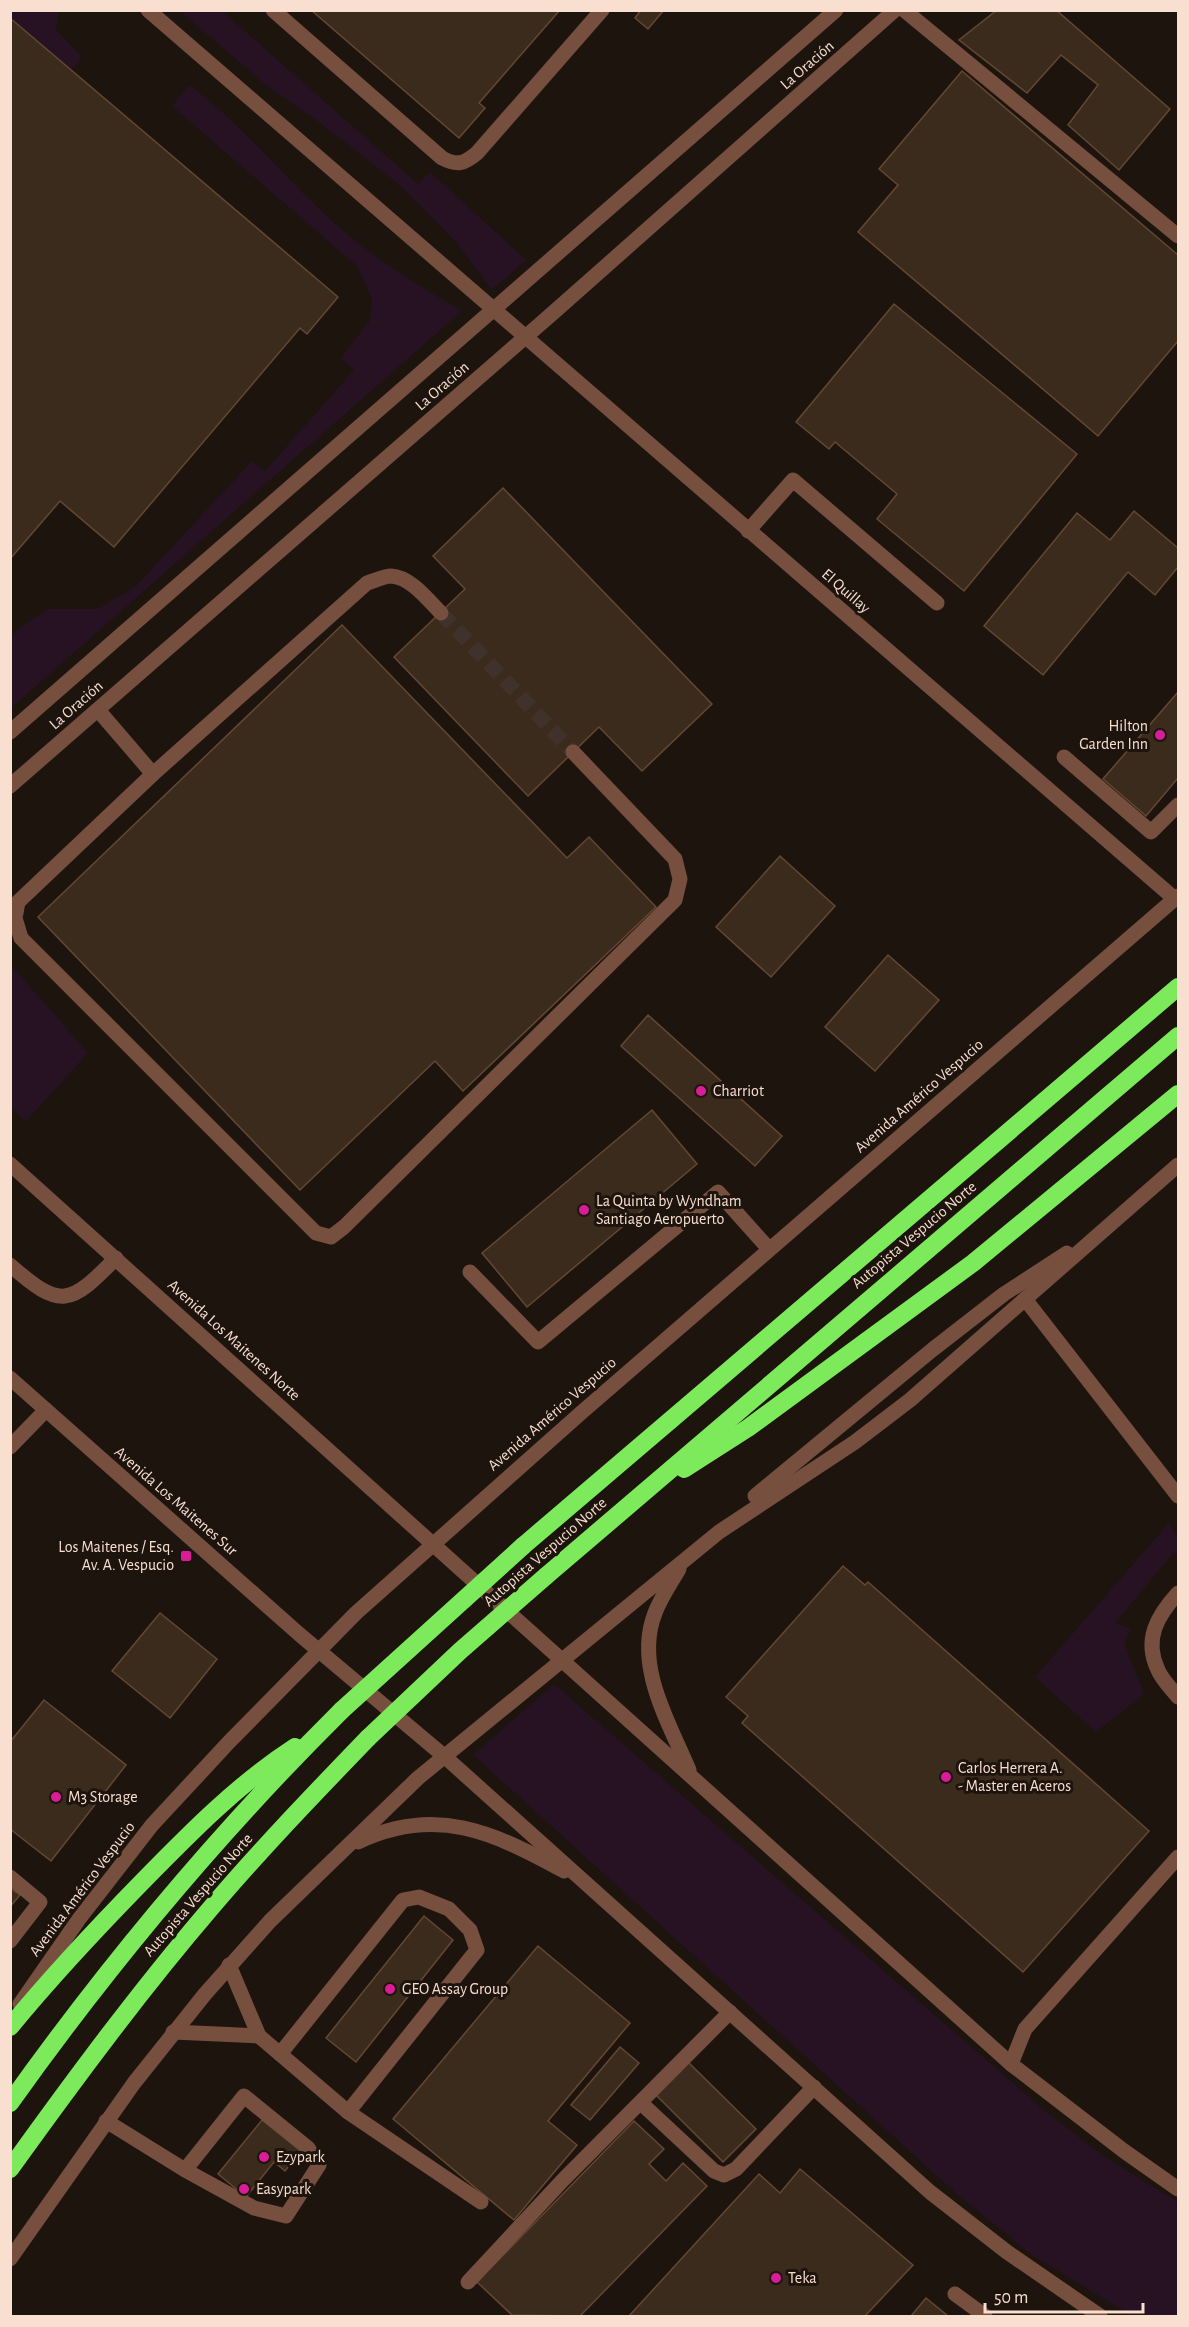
<svg xmlns="http://www.w3.org/2000/svg" width="1189" height="2327" font-family="'Alegreya Sans',sans-serif">
<style>
.green{fill:#261222}
.building{fill:#3b2b1d;stroke:#644832;stroke-width:1.5}
.lines{fill:none;stroke-linecap:round;stroke-linejoin:round}
.minor-tunnel{stroke:#3e322b;stroke-width:15;stroke-dasharray:15 8;stroke-linecap:butt}
.minor{stroke:#764f3f;stroke-width:15}
.highway{stroke:#7cea5b;stroke-width:18}
.highway-bridge{stroke:#7cea5b;stroke-width:18}
.poi-dot{fill:#d91c97;stroke:#1d140e;stroke-width:2}
.labels{text-anchor:middle;dominant-baseline:central;stroke-width:6;stroke-linejoin:round;paint-order:stroke}
.street-label{font-size:16px;fill:#f9dfd0;stroke:#1d140e}
.poi-label{font-size:16px;fill:#f9dfd0;stroke:#1d140e;text-anchor:start}
</style>
<rect width="100%" height="100%" fill="#1d140e"/>
<!-- green -->
<g class="green">
<path d="M11 10 59 11 56 30 82 57 71 70 11 18Z"/>
<path d="M180 11H222L418 184 430 172 526 260 492 290 455 241 401 186 319 122 267 86Z"/>
<path d="M189 85C242 124 283 176 331 220 371 257 414 283 462 311L11 708V637L17 630 48 609H97L135 587 252 461 265 471 354 370 341 358 370 320 372 300 357 266 172 106Z"/>
<path d="M10 964 88 1053 26 1121 11 1108Z"/>
<path d="M1169 1523 1178 1538V1556L1174 1552 1115 1623 1131 1629 1124 1642 1144 1694 1096 1732 1035 1677Z"/>
<path d="M554 1684 1045 2111 1105 2157 1178 2202V2316H1133L1033 2256 957 2194 473 1755Z"/>
</g>
<!-- building -->
<g class="building">
<path d="M311 10H560L479 103 485 108 459 138Z"/>
<path d="M641 10H664L648 29 635 18Z"/>
<path d="M997 10H1056L1170 109 1119 170 1068 125 1098 85 1061 55 1027 93 959 40Z"/>
<path d="M10 18 338 297 307 334 300 328 114 547 60 501 10 559Z"/>
<path d="M962 71 1178 255V341L1098 436 858 232 898 185 879 169Z"/>
<path d="M894 304 1077 454 964 591 877 519 897 494 835 442 829 449 796 422Z"/>
<path d="M503 488 712 704 642 771 599 727 528 796 394 657 465 589 433 556Z"/>
<path d="M1134 511 1178 548V567L1155 595 1128 572 1043 675 984 626 1077 513 1110 540Z"/>
<path d="M342 625 567 858 589 837 656 907 463 1091 435 1061 300 1190 38 917Z"/>
<path d="M1178 692V778L1146 816 1103 779Z"/>
<path d="M780 856 835 906 771 977 716 927Z"/>
<path d="M888 955 939 1000 875 1071 825 1027Z"/>
<path d="M648 1015 782 1136 755 1166 621 1046Z"/>
<path d="M652 1110 697 1164 527 1307 482 1253Z"/>
<path d="M843 1566 865 1585 868 1582 1149 1831 1023 1972 742 1723 748 1716 726 1697Z"/>
<path d="M160 1613 217 1659 170 1718 112 1671Z"/>
<path d="M44 1700 126 1765 51 1861 10 1829V1742Z"/>
<path d="M10 1888 20 1895 10 1907Z"/>
<path d="M424 1916 453 1940 356 2062 326 2038Z"/>
<path d="M538 1946 630 2023 548 2121 577 2145 514 2220 393 2119Z"/>
<path d="M620 2047 639 2063 590 2120 571 2105Z"/>
<path d="M687 2061 756 2129 723 2162 655 2094Z"/>
<path d="M262 2120 301 2151 285 2171 274 2162 246 2197 218 2174Z"/>
<path d="M634 2121 664 2149 649 2164 666 2181 683 2163 707 2186 580 2316 512 2315 477 2282Z"/>
<path d="M800 2169 913 2265 865 2316H629L759 2174 780 2193Z"/>
<path d="M926 2298 948 2316H911Z"/>
</g>
<g class="lines">
<!-- minor-tunnel -->
<path class="minor-tunnel" d="M441 613 573 752"/>
<!-- minor -->
<g class="minor">
<path d="M148 10 1175 899"/>
<path d="M273 10 442 158C457 166 464 164 477 153L602 10"/>
<path d="M904 10 1178 236"/>
<path d="M748 531 793 480 937 603"/>
<path d="M98 710 153 774 18 902 15 918 21 938 316 1233 331 1237 344 1227 675 900 680 879 675 859 573 752"/>
<path d="M10 732 836 10"/>
<path d="M1064 757 1151 832 1178 805"/>
<path d="M153 774 367 583C374 581 384 576 391 576 411 577 428 600 441 613"/>
<path d="M10 786 554 312 895 10"/>
<path d="M10 1164 1011 2064 1124 2151 1178 2189"/>
<path d="M10 1265C61 1310 70 1305 116 1258"/>
<path d="M470 1272 538 1342 718 1192 769 1249"/>
<path d="M1025 1299 1178 1496"/>
<path d="M10 1378 299 1634 444 1756 930 2192 1007 2252 1100 2316"/>
<path d="M10 1447 46 1410"/>
<path d="M755 1496 932 1350 1004 1294 1067 1253"/>
<path d="M679 1569C671 1583 661 1597 655 1613 634 1666 669 1722 689 1770"/>
<path d="M1178 1593C1158 1615 1143 1639 1158 1670 1162 1680 1172 1689 1178 1697"/>
<path d="M358 1842C436 1805 493 1832 564 1871"/>
<path d="M10 1877 40 1902 10 1941"/>
<path d="M229 1965 259 2036 348 2112 481 2202"/>
<path d="M20 2004 79 1919 152 1825 229 1742 356 1613 582 1412 1178 896"/>
<path d="M173 2032 259 2036"/>
<path d="M280 2054 403 1900 419 1897 449 1909 470 1930 477 1950 348 2112"/>
<path d="M1011 2064 1025 2029 1178 1857"/>
<path d="M641 2103 714 2171 724 2175 736 2169 814 2087"/>
<path d="M106 2121 185 2170 254 2208 286 2216 319 2165 308 2148 244 2096 185 2170"/>
<path d="M10 2259 134 2083 205 1994 270 1921 418 1778 719 1532 855 1442 910 1400 1178 1165"/>
<path d="M468 2282 563 2180 730 2012"/>
<path d="M955 2294 985 2316"/>
</g>
<!-- highway -->
<g class="highway">
<path d="M684 1469 748 1428 973 1263 1178 1094"/>
<path d="M523 1546 1178 987"/>
<path d="M546 1576 1178 1036"/>
<path d="M10 2027C52 1976 97 1928 143 1881 190 1833 238 1784 295 1747"/>
<path d="M10 2103C109 1964 221 1830 342 1710"/>
<path d="M10 2169C74 2080 139 1992 210 1909 260 1850 314 1794 368 1738"/>
</g>
<!-- highway-bridge -->
<g class="highway-bridge">
<path d="M342 1710 523 1546"/>
<path d="M368 1738 460 1651 546 1576"/>
</g>
</g>
<!-- markers -->
<g class="poi-dot">
<circle cx="1160" cy="735" r="6"/>
<circle cx="701" cy="1091" r="6"/>
<circle cx="584" cy="1210" r="6"/>
<rect x="180" y="1550" width="12" height="12" rx="3"/>
<circle cx="946" cy="1777" r="6"/>
<circle cx="56" cy="1797" r="6"/>
<circle cx="390" cy="1989" r="6"/>
<circle cx="264" cy="2157" r="6"/>
<circle cx="244" cy="2189" r="6"/>
<circle cx="776" cy="2278" r="6"/>
</g>
<g class="labels">
<!-- street labels -->
<g class="street-label">
<text transform="translate(807 65) rotate(-41)">La Oración</text>
<text transform="translate(442 386) rotate(-41)">La Oración</text>
<text transform="translate(846 591) rotate(41)">El Quillay</text>
<text transform="translate(76 705) rotate(-41)">La Oración</text>
<text transform="translate(919 1096) rotate(-41)">Avenida Américo Vespucio</text>
<text transform="translate(914 1235) rotate(-40)">Autopista Vespucio Norte</text>
<text transform="translate(234 1340) rotate(42)">Avenida Los Maitenes Norte</text>
<text transform="translate(552 1414) rotate(-41)">Avenida Américo Vespucio</text>
<text transform="translate(176 1501) rotate(41)">Avenida Los Maitenes Sur</text>
<text transform="translate(545 1552) rotate(-41)">Autopista Vespucio Norte</text>
<text transform="translate(82 1889) rotate(-53)">Avenida Américo Vespucio</text>
<text transform="translate(198 1895) rotate(-49)">Autopista Vespucio Norte</text>
</g>
<!-- poi labels -->
<g class="poi-label">
<text x="1148" y="726" text-anchor="end">Hilton<tspan x="1148" dy="18">Garden Inn</tspan></text>
<text x="713" y="1091">Charriot</text>
<text x="596" y="1201">La Quinta by Wyndham<tspan x="596" dy="18">Santiago Aeropuerto</tspan></text>
<text x="174" y="1547" text-anchor="end">Los Maitenes / Esq.<tspan x="174" dy="18">Av. A. Vespucio</tspan></text>
<text x="958" y="1768">Carlos Herrera A.<tspan x="958" dy="18">- Master en Aceros</tspan></text>
<text x="68" y="1797">M3 Storage</text>
<text x="402" y="1989">GEO Assay Group</text>
<text x="276" y="2157">Ezypark</text>
<text x="256" y="2189">Easypark</text>
<text x="788" y="2278">Teka</text>
</g>
</g>
<!-- border -->
<rect width="1189" height="2327" fill="none" stroke="#f9dfd0" stroke-width="24"/>
<!-- scale -->
<path d="M985 2303v9h158v-9" fill="none" stroke="#f9dfd0" stroke-width="3"/>
<text x="994" y="2303" font-size="18" fill="#f9dfd0" stroke="#1d140e" stroke-width="4.5" paint-order="stroke">50 m</text>
</svg>
